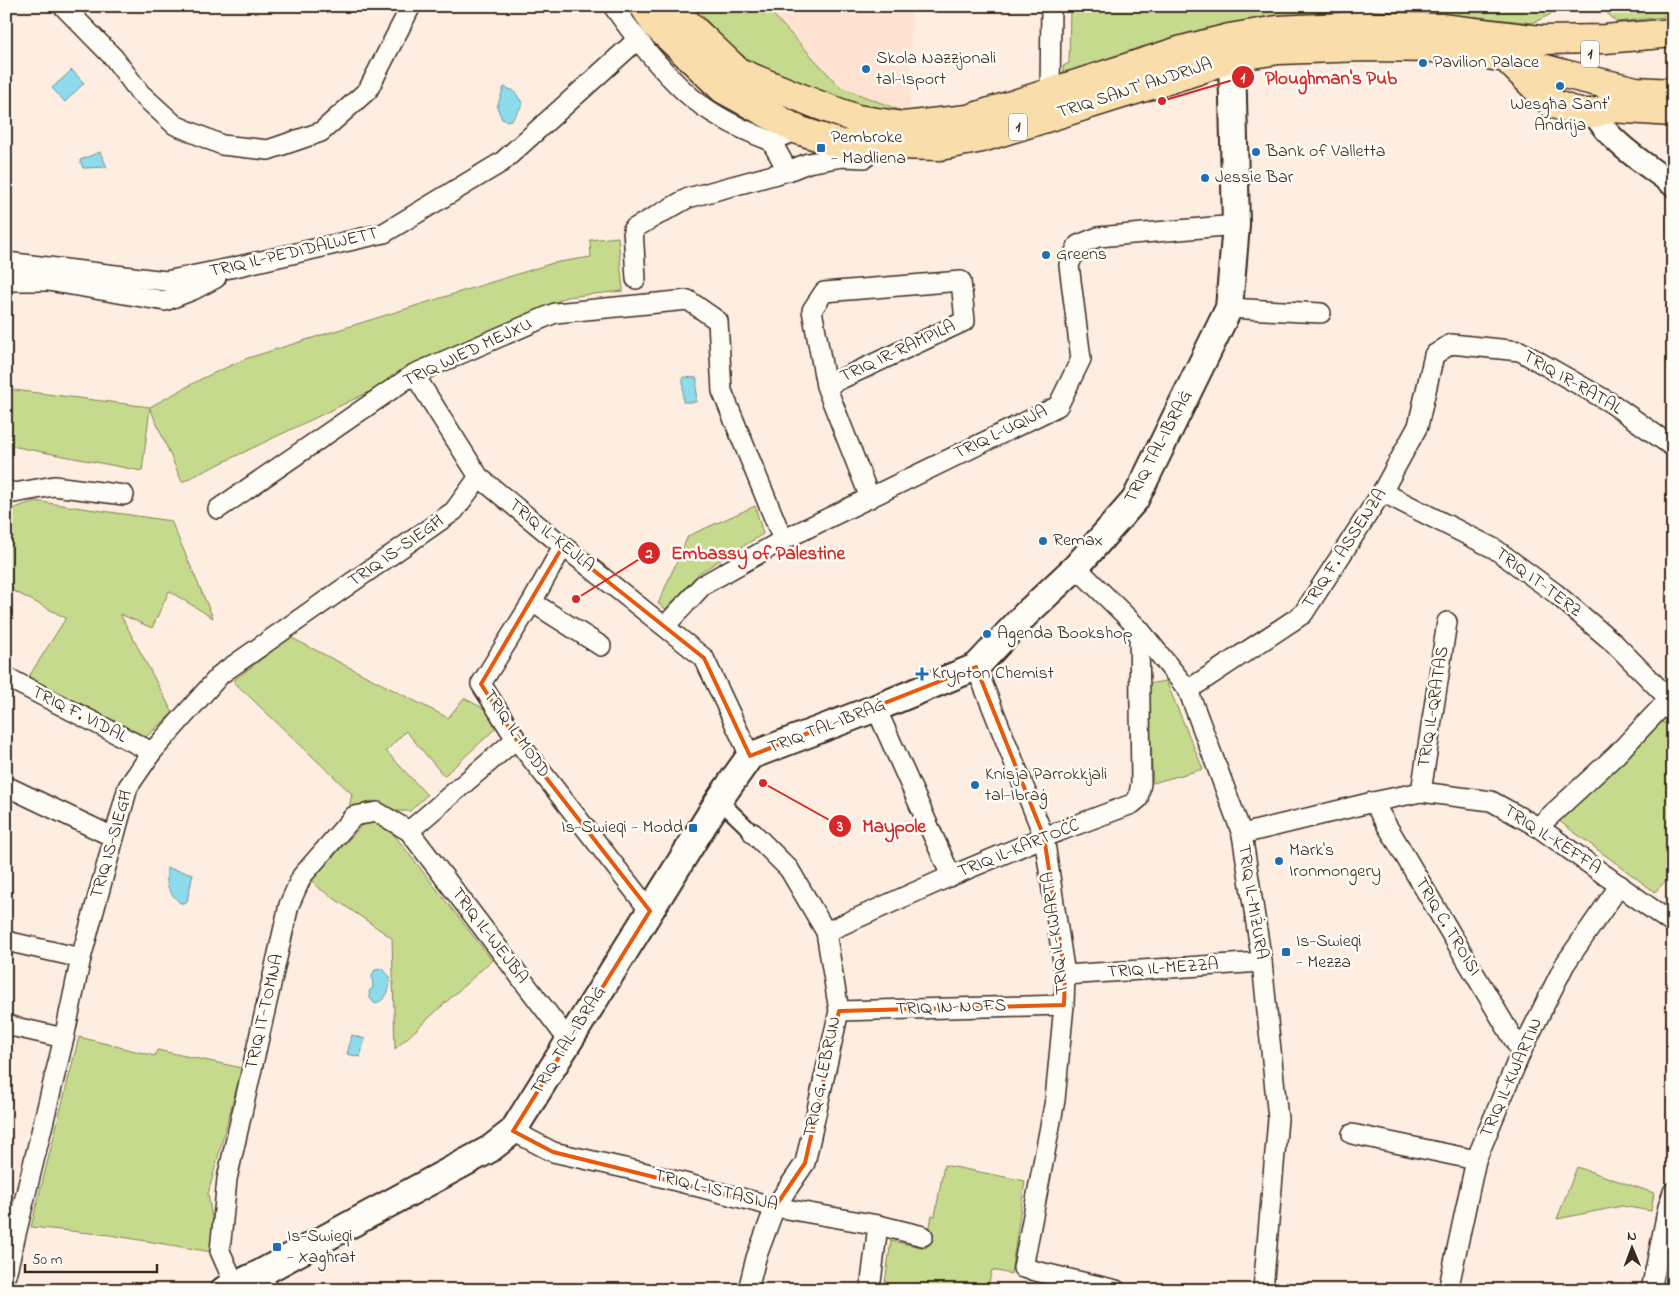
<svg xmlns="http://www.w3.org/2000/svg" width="1679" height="1296" font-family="'Indie Flower',sans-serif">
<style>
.built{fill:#fee2d2}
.green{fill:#c6da8e;stroke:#808256}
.water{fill:#8ddbeb;stroke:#6c9499}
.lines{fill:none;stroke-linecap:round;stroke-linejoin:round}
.pedestrian-casing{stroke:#3b2a1e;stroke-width:18}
.minor-casing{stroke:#3b2a1e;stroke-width:22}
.tertiary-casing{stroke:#3b2a1e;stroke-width:26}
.secondary-casing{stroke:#3b2a1e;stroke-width:30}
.trunk-casing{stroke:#3b2a1e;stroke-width:31}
.pedestrian{stroke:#fdfcf7;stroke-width:14}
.minor{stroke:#fdfcf7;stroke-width:19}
.tertiary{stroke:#fdfcf7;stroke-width:22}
.secondary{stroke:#fdfcf7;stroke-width:26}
.trunk{stroke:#f9ddab;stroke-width:28}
.marked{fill:none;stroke:#e8590c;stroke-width:4;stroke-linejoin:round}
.poi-dot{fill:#1f6fb2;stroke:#fdfcf7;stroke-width:2}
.labels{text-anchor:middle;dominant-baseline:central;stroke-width:5;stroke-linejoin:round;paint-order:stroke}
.shield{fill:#fdfcf7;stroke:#75695f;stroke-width:1}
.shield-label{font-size:16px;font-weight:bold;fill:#3b2a1e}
.poi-label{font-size:18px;fill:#3b2a1e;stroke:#fdfcf7;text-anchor:start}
.street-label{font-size:18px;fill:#3b2a1e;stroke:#fdfcf7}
.leader{fill:none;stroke:#d62828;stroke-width:2}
.callout-dot{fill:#d62828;stroke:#fdfcf7;stroke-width:2}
.mark-label{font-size:15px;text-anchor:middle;font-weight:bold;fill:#fff}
.callout-label{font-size:19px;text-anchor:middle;font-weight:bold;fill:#d62828;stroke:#fdfcf7;stroke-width:5;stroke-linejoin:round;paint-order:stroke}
</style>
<rect width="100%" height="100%" fill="#feede1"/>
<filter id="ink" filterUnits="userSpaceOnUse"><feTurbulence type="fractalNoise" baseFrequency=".02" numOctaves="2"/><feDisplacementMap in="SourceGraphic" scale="10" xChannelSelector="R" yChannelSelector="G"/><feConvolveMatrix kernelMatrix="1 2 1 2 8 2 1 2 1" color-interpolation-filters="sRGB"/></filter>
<g filter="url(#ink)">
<!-- built -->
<path class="built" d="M762 6H911V98L907 113 840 87Z"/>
<!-- green -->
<g class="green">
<path d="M693 6H765L840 87 907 113 853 106 790 89 734 49Z"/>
<path d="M1164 6H1347L1346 18 1205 32 1138 48 1064 76 1063 66 1069 63 1070 7Z"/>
<path d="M1439 6H1551V14L1533 23 1439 13Z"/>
<path d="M1599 6H1673V16L1617 22Z"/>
<path d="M618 237 623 291 566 297 182 482 150 408 142 471 6 445V389L150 407 203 378 245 359 553 263 591 257 590 240Z"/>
<path d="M34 501 171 521 213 618 169 591 152 628 120 614 173 713 146 737 28 678 66 618 6 587V513L7 511Z"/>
<path d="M755 506 763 534 699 573 666 609 658 604 688 536Z"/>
<path d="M290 637 448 718 464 698 490 712 495 729 444 776 406 731 386 751 427 795 410 811H396L372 801 349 808 352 794 233 681Z"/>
<path d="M1166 681 1203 769 1153 783 1147 684Z"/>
<path d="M1660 722 1673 725V873L1655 892 1559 821 1622 762Z"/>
<path d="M367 820 388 827 492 960 395 1049 392 938 316 886 312 879Z"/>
<path d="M79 1037 155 1056 157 1050 242 1068 208 1194 218 1253 110 1235 31 1227Z"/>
<path d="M944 1165 1025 1181 1011 1274 992 1270 987 1290H884L891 1241 926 1248 932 1215 935 1216Z"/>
<path d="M1577 1167 1654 1193 1651 1211 1622 1206 1557 1219Z"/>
</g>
<!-- water -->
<g class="water">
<path d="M72 70 84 83 65 102 52 88Z"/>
<path d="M504 87 514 91 523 104 513 119 507 121 502 119 497 107Z"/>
<path d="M100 152 107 167 83 168 80 160Z"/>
<path d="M683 377 697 378 696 402H683Z"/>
<path d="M167 868 193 874 187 901 184 903H180C167 890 166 886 167 868Z"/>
<path d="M383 969 390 977C390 990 388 998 375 1004L370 998 369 991 373 988 372 975 375 970Z"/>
<path d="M352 1035 365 1039 360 1057 347 1054Z"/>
</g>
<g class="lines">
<defs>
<path id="pedestrian" d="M719 800 753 833"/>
<g id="minor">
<path d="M63 6 114 58 140 93 175 125 222 145 268 150 321 132 368 90 411 6"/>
<path d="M613 6C634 36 657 66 685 92 709 114 740 129 771 141L798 130"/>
<path d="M1360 6 1364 26"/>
<path d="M1050 93 1051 6"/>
<path d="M771 141 788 171"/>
<path d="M6 262 166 281 235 267 384 233 502 162 637 40"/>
<path d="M636 279 633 229 688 198 788 171 808 163 843 157 865 158"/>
<path d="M6 281H48L165 301 193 290 216 278"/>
<path d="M1229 308 1321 313"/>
<path d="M414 374 479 477 563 546 704 658 750 756"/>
<path d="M826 386 965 321 961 281 824 292 812 310 826 386 870 498"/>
<path d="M6 490 14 493 54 486 124 495"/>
<path d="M1382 492 1495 549 1555 593 1615 644 1673 703"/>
<path d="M218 509 414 374 555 313 688 300 718 321 722 391 783 540"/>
<path d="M563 546 532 602 481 684 516 739 650 911"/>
<path d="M1076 567 1139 629 1188 690 1242 834 1262 962 1278 1119 1263 1290"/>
<path d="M532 602 601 646"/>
<path d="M665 626 703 585 783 540 1058 406 1081 359 1069 265 1078 245 1098 237 1236 225"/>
<path d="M976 667 1044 837 1065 975 1064 1005 1055 1100 1023 1268 1116 1290"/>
<path d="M6 677 152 752"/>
<path d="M1188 690 1303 614 1382 492 1418 426 1434 355 1451 344 1520 351 1611 403 1673 447"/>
<path d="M876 708 951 876"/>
<path d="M6 786 113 837"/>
<path d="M1421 792 1447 622"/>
<path d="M1373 802 1521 1052"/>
<path d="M1538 827 1616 755 1669 699"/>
<path d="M409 831 516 739"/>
<path d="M1242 834 1373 802 1421 792 1491 801 1538 827 1673 924"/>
<path d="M826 932 951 876 1044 837 1132 804 1138 799 1141 783 1139 629"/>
<path d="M6 941 81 958"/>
<path d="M1065 975 1262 962"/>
<path d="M839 1011 1064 1005"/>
<path d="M6 1025 64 1038"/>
<path d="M513 1131 553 1152 642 1172 775 1207 878 1225 923 1236"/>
<path d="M1352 1134 1476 1160"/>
<path d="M6 1275 64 1038 81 958 128 787 152 752 221 674 454 511 479 477"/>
<path d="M257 1275 270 1290"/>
<path d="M235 1285 220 1251 227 1179 289 905 302 876 354 816 377 812 409 831 569 1041"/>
<path d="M748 1290 756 1258 775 1207 805 1163 839 1011 826 932 789 869 753 833"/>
<path d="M870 1290 878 1225"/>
<path d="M1450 1290 1449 1286 1476 1160 1521 1052 1565 964 1620 885"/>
<path d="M1651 1290 1668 1207 1673 1192"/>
</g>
<path id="tertiary" d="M1594 113C1611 144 1645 163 1673 185"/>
<path id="secondary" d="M224 1290 257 1275 490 1149 513 1131 719 800 750 756 876 708 976 667 1026 614 1076 567 1135 500 1229 308 1236 225 1232 57"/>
<g id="trunk">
<path d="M644 6 656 25 723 89 798 130 841 144 940 146 982 138 1196 71 1232 57 1279 50 1364 47 1441 48 1506 58 1564 74 1636 91 1673 93"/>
<path d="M672 6 676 13 738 72 816 104 857 119 903 126 968 119 1182 50 1229 38 1277 30 1364 26 1441 28 1541 40 1605 39 1673 33"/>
<path d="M1507 59 1547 99 1557 105 1579 113H1594L1611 108 1673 112"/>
</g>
</defs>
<!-- pedestrian casing -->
<use href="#pedestrian" class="pedestrian-casing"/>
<!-- minor casing -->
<use href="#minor" class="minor-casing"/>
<!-- tertiary casing -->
<use href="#tertiary" class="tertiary-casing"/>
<!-- secondary casing -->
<use href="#secondary" class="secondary-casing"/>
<!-- trunk casing -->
<use href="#trunk" class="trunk-casing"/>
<!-- pedestrian -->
<use href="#pedestrian" class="pedestrian"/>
<!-- minor -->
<use href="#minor" class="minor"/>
<!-- tertiary -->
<use href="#tertiary" class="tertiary"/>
<!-- secondary -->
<use href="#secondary" class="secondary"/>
<!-- trunk -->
<use href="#trunk" class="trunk"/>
</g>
</g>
<!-- marked area -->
<path class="marked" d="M563 546 704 658 750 756 976 667 1044 837 1065 975 1064 1005 839 1011 805 1163 775 1207 553 1152 513 1131 650 911 516 739 481 684Z"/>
<!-- markers -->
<g class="poi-dot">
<circle cx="1423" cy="63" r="5"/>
<circle cx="866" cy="69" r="5"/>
<circle cx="1560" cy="86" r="5"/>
<rect x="816" y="143" width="10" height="10" rx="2.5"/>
<circle cx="1256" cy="152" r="5"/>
<circle cx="1205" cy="178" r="5"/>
<circle cx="1046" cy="255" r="5"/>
<circle cx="1043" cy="541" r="5"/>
<circle cx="987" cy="634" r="5"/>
<path d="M919.5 666.5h5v5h5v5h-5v5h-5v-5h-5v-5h5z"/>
<circle cx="975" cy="785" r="5"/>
<rect x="688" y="823" width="10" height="10" rx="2.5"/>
<circle cx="1279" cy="861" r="5"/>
<rect x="1281" y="947" width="10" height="10" rx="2.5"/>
<rect x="272" y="1242" width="10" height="10" rx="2.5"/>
</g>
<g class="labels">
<!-- shield labels -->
<g class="shield">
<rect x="1581" y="40.5" width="18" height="27" rx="4"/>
<rect x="1009" y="113.5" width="18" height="27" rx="4"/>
</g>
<g class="shield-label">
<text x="1590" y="54">1</text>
<text x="1018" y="127">1</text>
</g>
<!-- poi labels -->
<g class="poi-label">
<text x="876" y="59">Skola Nazzjonali<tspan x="876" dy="21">tal-Isport</tspan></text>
<text x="1433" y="63">Pavilion Palace</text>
<text x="1560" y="105" text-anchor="middle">Wesgħa Sant'<tspan x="1560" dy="21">Andrija</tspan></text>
<text x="831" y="138">Pembroke<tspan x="831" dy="21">- Madliena</tspan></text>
<text x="1266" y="152">Bank of Valletta</text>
<text x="1215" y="178">Jessie Bar</text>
<text x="1056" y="255">Greens</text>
<text x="1053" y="541">Remax</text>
<text x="997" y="634">Agenda Bookshop</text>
<text x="932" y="674">Krypton Chemist</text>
<text x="985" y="775">Knisja Parrokkjali<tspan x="985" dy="21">tal-Ibraġ</tspan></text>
<text x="683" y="828" text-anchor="end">Is-Swieqi - Modd</text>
<text x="1289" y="851">Mark's<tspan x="1289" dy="21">Ironmongery</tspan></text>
<text x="1296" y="942">Is-Swieqi<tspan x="1296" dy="21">- Mezza</tspan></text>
<text x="287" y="1237">Is-Swieqi<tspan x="287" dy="21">- Xagħrat</tspan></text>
</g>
<!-- street labels -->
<g class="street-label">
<text transform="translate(1135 89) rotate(-18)">TRIQ SANT' ANDRIJA</text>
<text transform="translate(294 253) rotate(-13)">TRIQ IL-PEDIDALWETT</text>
<text transform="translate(898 352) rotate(-25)">TRIQ IR-RAMPILA</text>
<text transform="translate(468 353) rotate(-25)">TRIQ WIED MEJXU</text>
<text transform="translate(1572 383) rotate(30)">TRIQ IR-RATAL</text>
<text transform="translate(1001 433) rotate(-26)">TRIQ L-UQIJA</text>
<text transform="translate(1159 447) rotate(-62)">TRIQ TAL-IBRAĠ</text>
<text transform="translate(551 536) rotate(39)">TRIQ IL-KEJLA</text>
<text transform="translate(1345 549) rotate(-57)">TRIQ F. ASSENZA</text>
<text transform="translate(396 552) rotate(-35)">TRIQ IS-SIEGĦ</text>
<text transform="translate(1538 583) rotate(37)">TRIQ IT-TERZ</text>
<text transform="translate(1434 707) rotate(-81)">TRIQ IL-QRATAS</text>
<text transform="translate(79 715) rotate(27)">TRIQ F. VIDAL</text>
<text transform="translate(827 727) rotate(-21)">TRIQ TAL-IBRAĠ</text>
<text transform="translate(516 734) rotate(55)">TRIQ IL-MODD</text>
<text transform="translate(1552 840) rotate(33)">TRIQ IL-KEFFA</text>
<text transform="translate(112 845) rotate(-74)">TRIQ IS-SIEGĦ</text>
<text transform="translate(1019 849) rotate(-22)">TRIQ IL-KARTOĊĊ</text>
<text transform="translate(1252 902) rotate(81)">TRIQ IL-MIŻURA</text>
<text transform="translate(1447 927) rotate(59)">TRIQ C. TROISI</text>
<text transform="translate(1056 933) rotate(-97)">TRIQ IL-KWARTA</text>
<text transform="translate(489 936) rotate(53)">TRIQ IL-WEJBA</text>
<text transform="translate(1163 969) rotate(-4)">TRIQ IL-MEZZA</text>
<text transform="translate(951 1008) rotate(-2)">TRIQ IN-NOFS</text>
<text transform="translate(265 1012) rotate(-77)">TRIQ IT-TOMNA</text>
<text transform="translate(569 1041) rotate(-58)">TRIQ TAL-IBRAĠ</text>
<text transform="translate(823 1077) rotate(-78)">TRIQ G. LEBRUN</text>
<text transform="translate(1512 1078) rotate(-66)">TRIQ IL-KWARTIN</text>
<text transform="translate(716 1191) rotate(14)">TRIQ L-ISTASIJA</text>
</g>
</g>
<!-- callouts -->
<path class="leader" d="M1162 101L1243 77M576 599L649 553M763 783L840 826"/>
<g class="callout-dot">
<circle cx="1162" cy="101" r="5"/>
<circle cx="576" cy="599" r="5"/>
<circle cx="763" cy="783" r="5"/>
<circle cx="1243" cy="77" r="12"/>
<circle cx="649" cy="553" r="12"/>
<circle cx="840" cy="826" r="12"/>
</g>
<g class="mark-label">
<text x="1243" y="82">1</text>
<text x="649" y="558">2</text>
<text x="840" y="831">3</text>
</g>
<g class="callout-label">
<text x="1331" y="84">Ploughman's Pub</text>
<text x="758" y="559">Embassy of Palestine</text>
<text x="894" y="832">Maypole</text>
</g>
<!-- margin -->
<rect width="1679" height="1296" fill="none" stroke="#fdfcf7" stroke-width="25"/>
<rect x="12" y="12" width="1654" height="1271" fill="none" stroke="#3b2a1e" stroke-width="2" filter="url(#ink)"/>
<!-- north arrow -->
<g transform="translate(1632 1248) rotate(359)" stroke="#fdfcf7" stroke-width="4" paint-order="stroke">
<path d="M0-4L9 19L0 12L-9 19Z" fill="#3b2a1e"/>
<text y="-8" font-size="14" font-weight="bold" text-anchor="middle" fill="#3b2a1e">N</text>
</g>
<!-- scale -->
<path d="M25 1264v8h132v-8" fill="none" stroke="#3b2a1e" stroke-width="2.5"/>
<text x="32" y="1264" font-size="15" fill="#3b2a1e" stroke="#fdfcf7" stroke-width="4" paint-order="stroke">50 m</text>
</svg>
